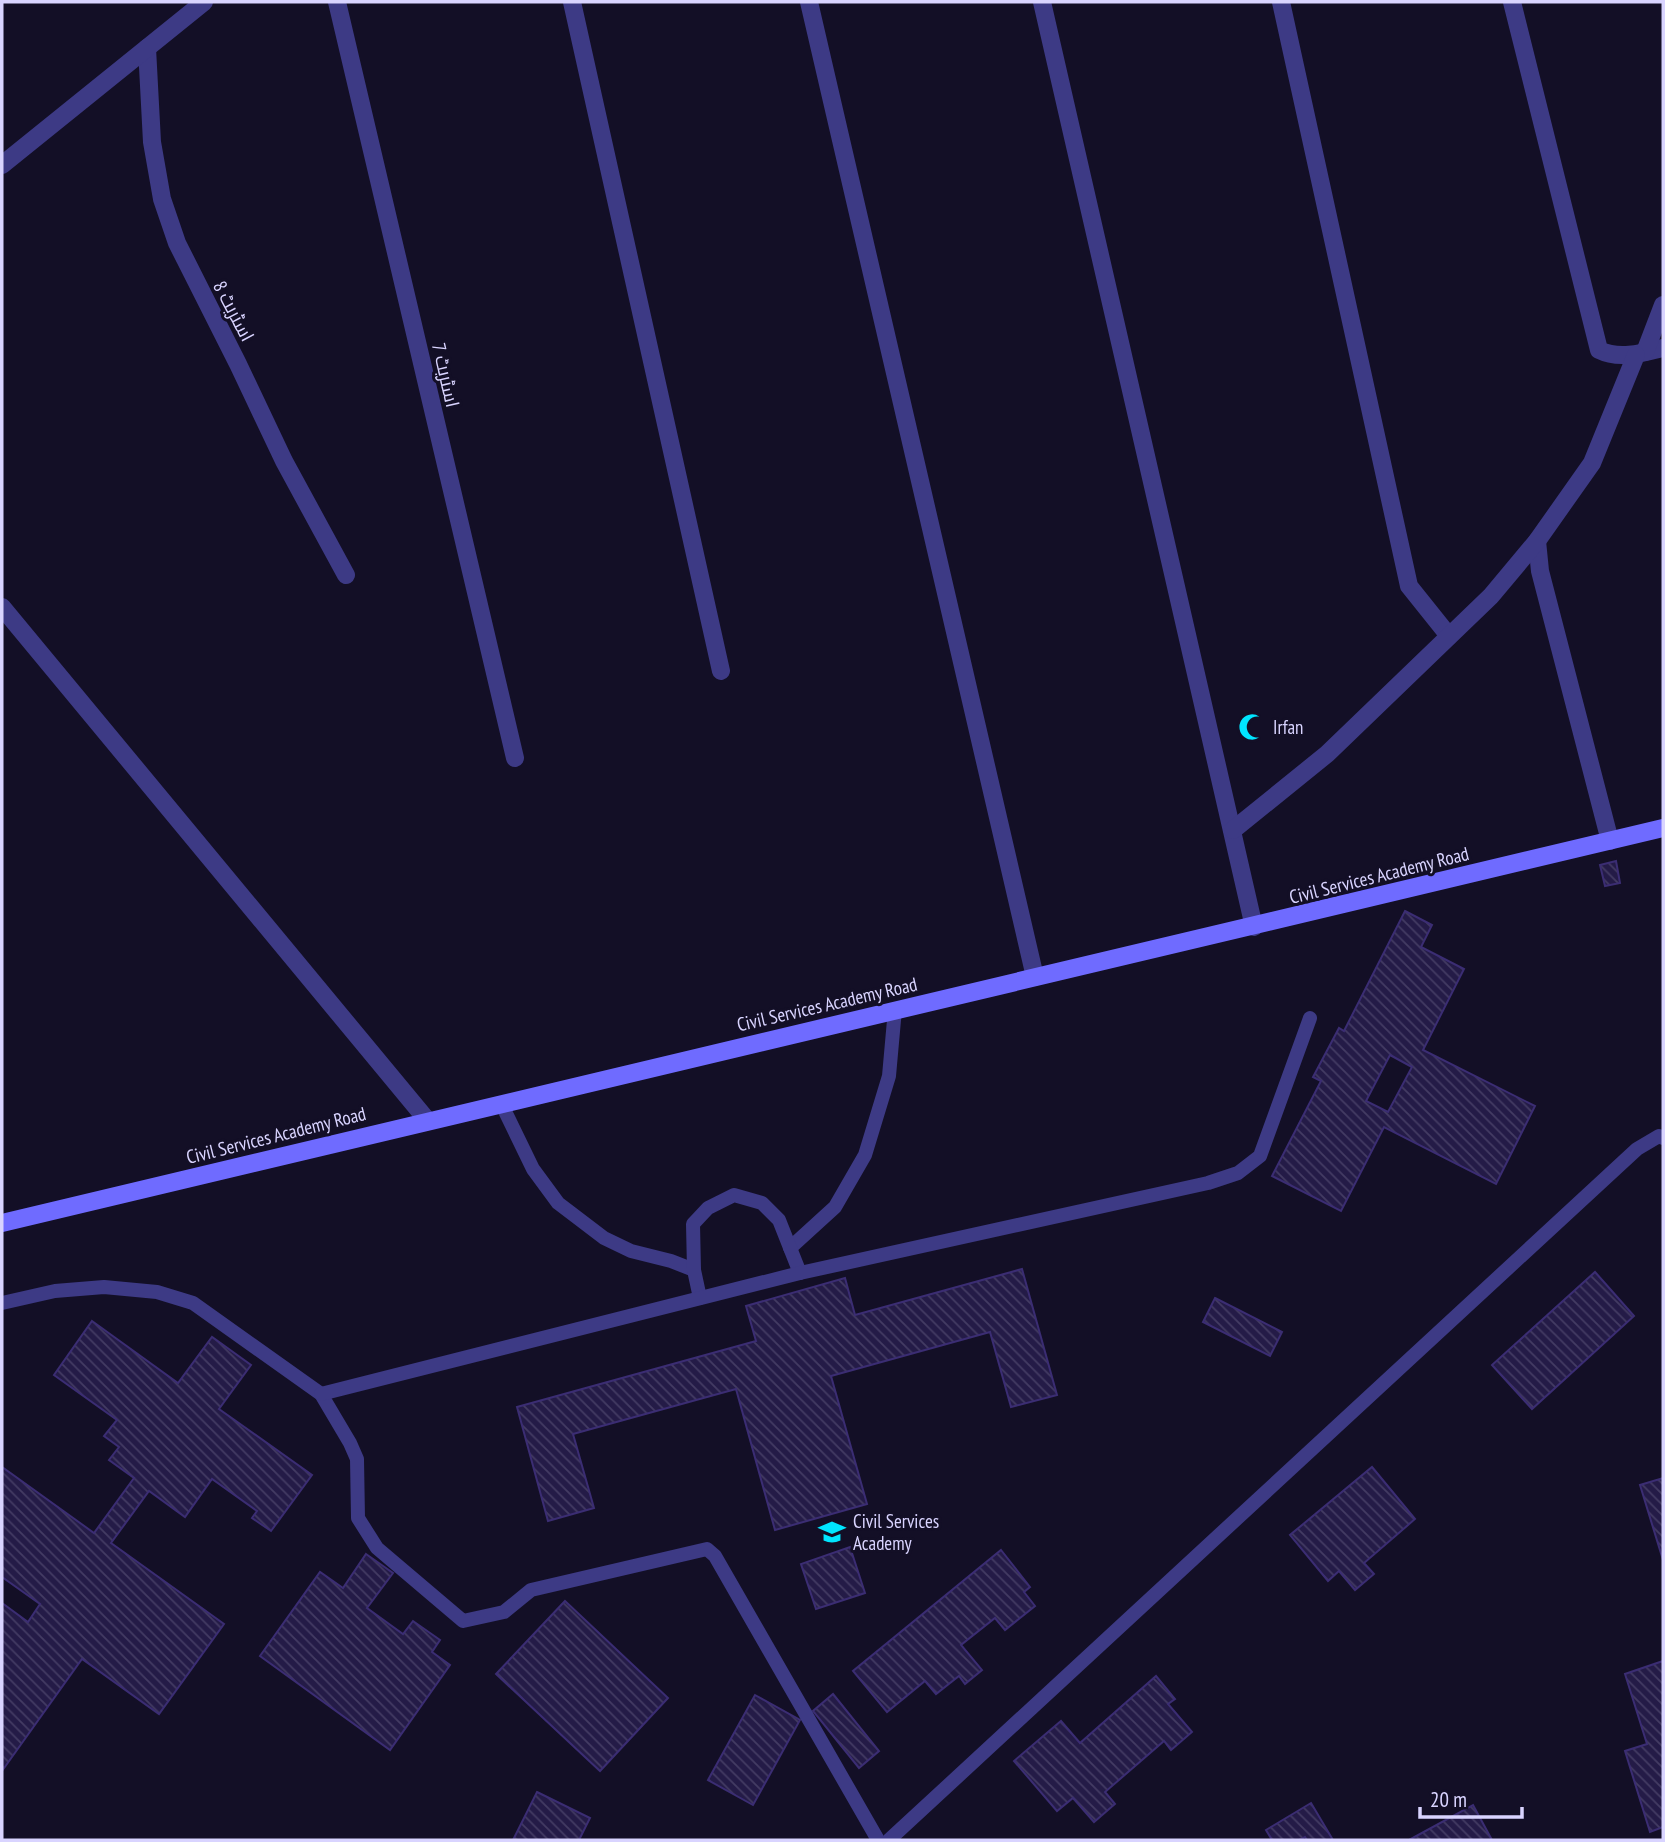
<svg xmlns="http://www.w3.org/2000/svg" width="1665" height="1842" font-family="'PT Sans Narrow',Cairo,sans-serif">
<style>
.building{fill:url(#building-back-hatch);stroke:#3b2d73;stroke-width:2;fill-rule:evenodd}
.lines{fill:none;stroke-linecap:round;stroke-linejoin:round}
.lane{stroke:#3d3a85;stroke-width:14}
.street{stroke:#3d3a85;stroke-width:18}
.secondary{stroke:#6f6bff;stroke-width:18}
.labels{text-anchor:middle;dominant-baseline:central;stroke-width:6;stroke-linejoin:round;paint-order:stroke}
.street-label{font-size:19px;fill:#d9d4ff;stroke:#130f26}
.poi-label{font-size:19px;fill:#d9d4ff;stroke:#130f26;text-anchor:start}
</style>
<defs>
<pattern id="building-back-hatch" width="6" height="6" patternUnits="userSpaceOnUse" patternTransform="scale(1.75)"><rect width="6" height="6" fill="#241b47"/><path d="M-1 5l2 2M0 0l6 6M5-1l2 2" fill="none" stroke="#433b63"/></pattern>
</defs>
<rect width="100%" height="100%" fill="#130f26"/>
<!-- building -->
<g class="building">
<path d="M1616 861 1620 883 1605 886 1600 865Z"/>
<path d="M1405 911 1432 925 1421 947 1464 969 1423 1050 1535 1106 1496 1184 1384 1127 1341 1211 1272 1176 1321 1081 1313 1077 1339 1028 1344 1031ZM1390 1055 1412 1067 1388 1112 1366 1101Z"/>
<path d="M1022 1269 1057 1395 1011 1407 990 1332 831 1376 867 1504 775 1530 736 1389 573 1434 594 1508 548 1521 517 1407 756 1341 746 1306 845 1278 855 1315Z"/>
<path d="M1595 1272 1634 1316 1532 1409 1492 1365Z"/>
<path d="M1215 1298 1282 1332 1270 1356 1203 1322Z"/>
<path d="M92 1321 178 1383 212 1337 251 1365 219 1409 312 1475 271 1531 252 1518 257 1511 212 1479 185 1517 149 1491 111 1543 224 1624 159 1714 82 1659 2 1771V1603L28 1622 40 1604 2 1577V1467L94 1533 134 1478 109 1460 119 1447 104 1436 117 1420 54 1375Z"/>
<path d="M1372 1467 1415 1519 1364 1563 1374 1574 1355 1590 1339 1571 1328 1581 1290 1535Z"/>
<path d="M1663 1478V1560L1640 1485Z"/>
<path d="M850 1547 865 1593 816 1609 801 1564Z"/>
<path d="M1001 1550 1030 1587 1024 1592 1035 1606 1005 1630 995 1618 961 1645 982 1670 965 1684 959 1676 936 1694 925 1681 887 1712 853 1671Z"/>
<path d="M366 1554 393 1573 367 1608 403 1634 413 1621 440 1640 432 1652 450 1665 390 1750 260 1656 320 1572 343 1588Z"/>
<path d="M565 1601 668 1698 600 1771 496 1674Z"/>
<path d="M1663 1661V1827L1650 1832 1625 1751 1647 1744 1625 1674Z"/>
<path d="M1156 1676 1175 1699 1168 1704 1192 1732 1171 1750 1164 1741 1105 1792 1115 1804 1094 1822 1073 1798 1057 1811 1014 1761 1061 1721 1080 1743Z"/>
<path d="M833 1694 879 1751 859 1768 813 1711Z"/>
<path d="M755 1695 800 1720 753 1805 708 1780Z"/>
<path d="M537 1792 590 1818 579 1840H513Z"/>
<path d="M1311 1803 1333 1840H1307L1305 1837 1299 1840H1272L1266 1830Z"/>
<path d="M1473 1805 1492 1840H1409Z"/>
</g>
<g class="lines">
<!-- lane -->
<g class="lane">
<path d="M501 1103 533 1169 558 1203 604 1238 631 1251 671 1261 694 1270"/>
<path d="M790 1248 835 1207 865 1155 889 1076 895 1009"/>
<path d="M700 1298 694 1270 693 1224 708 1208 734 1195 762 1203 779 1220 800 1273"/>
<path d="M2 1303 55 1291 104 1287 157 1292 193 1303 321 1394 350 1443 357 1459 358 1518 377 1548 463 1621 504 1612 531 1590 707 1549 715 1556 878 1840"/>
<path d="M321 1394 800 1273 1208 1183 1238 1173 1260 1156 1310 1018"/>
<path d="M889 1840 1637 1149 1659 1136 1663 1138"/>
</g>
<!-- street -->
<g class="street">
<path d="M337 2 515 758"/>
<path d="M572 2 721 671"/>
<path d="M809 2 1035 977"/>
<path d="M1042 2 1254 927"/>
<path d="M1281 2 1409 586 1449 636"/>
<path d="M1512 2 1599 350C1619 360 1643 353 1663 348"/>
<path d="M147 48 152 142 162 199 177 243 238 364 284 461 346 575"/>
<path d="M2 165 204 2"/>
<path d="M1645 352 1663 305"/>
<path d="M1537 541 1540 571 1610 841"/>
<path d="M2 607 427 1120"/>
<path d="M1233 830 1327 754 1491 596 1537 541 1592 463 1636 355"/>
</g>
<!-- secondary -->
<path class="secondary" d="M2 1223 1663 828"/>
</g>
<!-- icons -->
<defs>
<symbol id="mosque-bare" viewBox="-9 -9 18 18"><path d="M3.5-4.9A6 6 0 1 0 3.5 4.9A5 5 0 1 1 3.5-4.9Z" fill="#00e5ff" stroke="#130f26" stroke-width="2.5" paint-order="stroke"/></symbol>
<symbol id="university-bare" viewBox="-9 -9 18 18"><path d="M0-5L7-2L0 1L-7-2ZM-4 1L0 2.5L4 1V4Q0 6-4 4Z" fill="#00e5ff" stroke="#130f26" stroke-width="2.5" paint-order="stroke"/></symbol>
</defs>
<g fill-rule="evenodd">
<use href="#mosque-bare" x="1233" y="708" width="38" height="38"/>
<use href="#university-bare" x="813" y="1513" width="38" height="38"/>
</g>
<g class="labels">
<!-- street labels -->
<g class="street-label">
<text transform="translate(234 311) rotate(62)">اسٹریٹ 8</text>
<text transform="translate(446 375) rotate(77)">اسٹریٹ 7</text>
<text transform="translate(1379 875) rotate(-14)">Civil Services Academy Road</text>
<text transform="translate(827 1004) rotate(-13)">Civil Services Academy Road</text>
<text transform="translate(276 1135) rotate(-14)">Civil Services Academy Road</text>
</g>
<!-- poi labels -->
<g class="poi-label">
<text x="1273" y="727">Irfan</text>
<text x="853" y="1521">Civil Services<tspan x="853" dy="22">Academy</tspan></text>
</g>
</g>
<!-- border -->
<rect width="1665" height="1842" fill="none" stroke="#d9d4ff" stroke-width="7"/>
<!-- scale -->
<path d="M1420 1807v10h102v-10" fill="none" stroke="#d9d4ff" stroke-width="3.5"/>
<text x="1430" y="1807" font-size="21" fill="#d9d4ff" stroke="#130f26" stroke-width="5" paint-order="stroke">20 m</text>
</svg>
